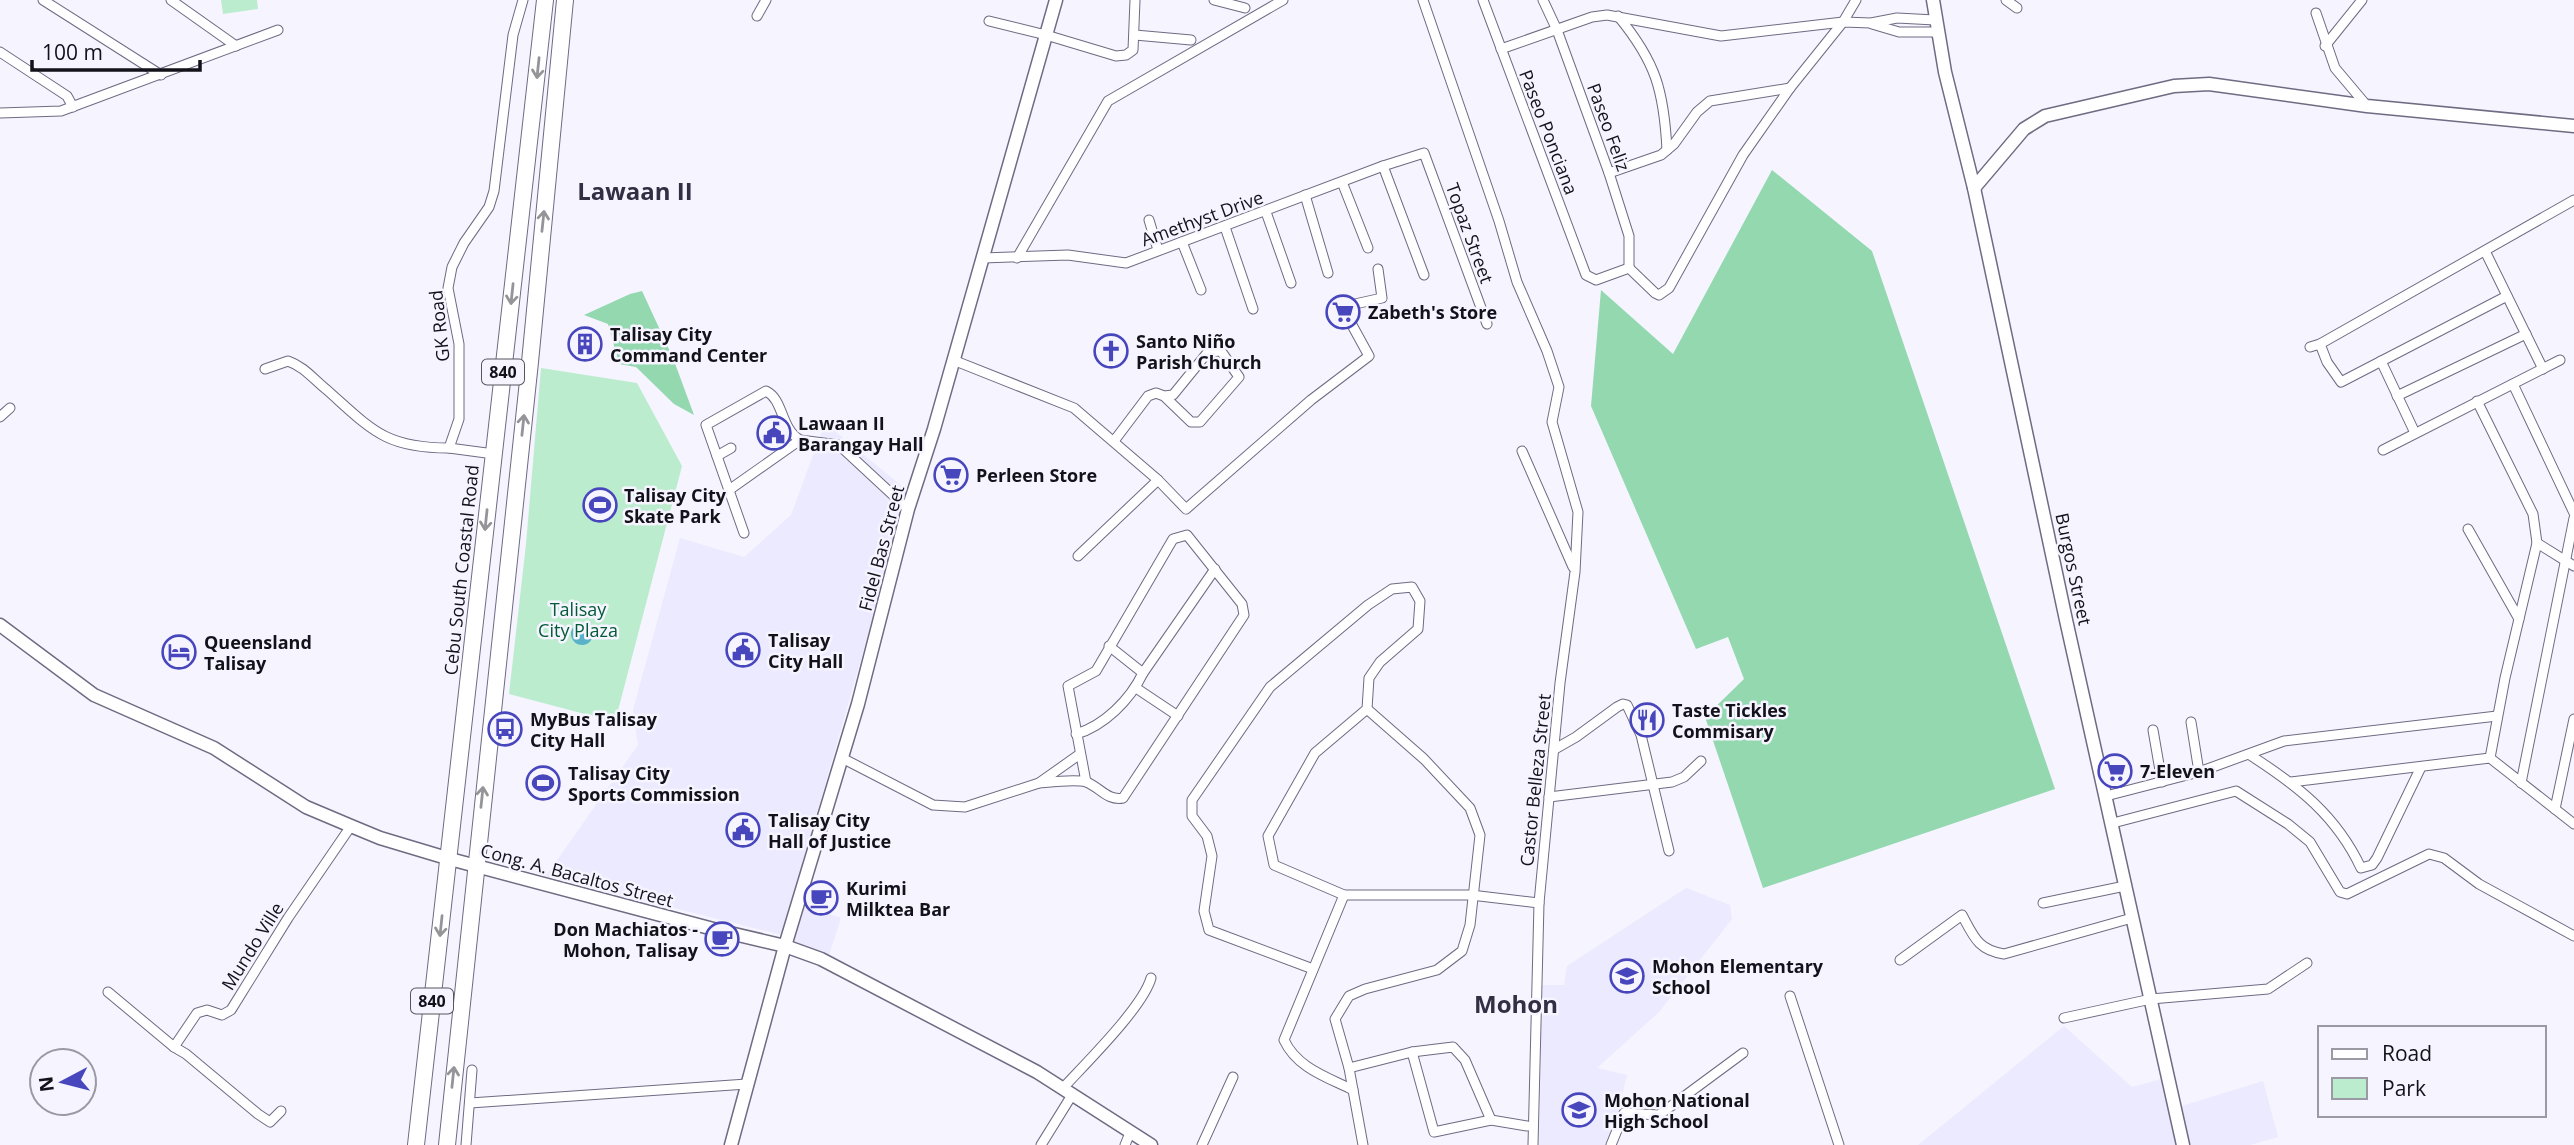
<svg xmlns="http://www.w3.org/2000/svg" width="2574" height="1145" font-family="'Open Sans',sans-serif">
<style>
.built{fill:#eceafe}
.green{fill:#bcecce}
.forest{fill:#94d8b0}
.water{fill:#5ab2c8}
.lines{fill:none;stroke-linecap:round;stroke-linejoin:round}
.street-casing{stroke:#6e6b82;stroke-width:11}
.secondary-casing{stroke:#6e6b82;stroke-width:15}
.highway-casing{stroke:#6e6b82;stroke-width:18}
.street{stroke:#fff;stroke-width:9}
.secondary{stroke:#fff;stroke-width:12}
.highway{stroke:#fff;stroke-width:16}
.oneway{stroke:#959498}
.labels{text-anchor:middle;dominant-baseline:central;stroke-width:5;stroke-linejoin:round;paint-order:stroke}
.shield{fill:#f5f4ff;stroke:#57565f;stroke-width:2}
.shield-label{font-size:16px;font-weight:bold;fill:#13121b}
.street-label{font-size:18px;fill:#13121b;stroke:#f5f4ff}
.poi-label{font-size:18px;font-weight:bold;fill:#13121b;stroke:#f5f4ff;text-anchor:start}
.park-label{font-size:18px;fill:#035b36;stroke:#f5f4ff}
.district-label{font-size:24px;font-weight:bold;fill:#322e43;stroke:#f5f4ff}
</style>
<rect width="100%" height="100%" fill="#f5f4ff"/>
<!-- built -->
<g class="built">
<path d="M825 423 909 492 782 935 546 876 638 745 633 710 680 538 744 557 791 515Z"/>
<path d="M1686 888 1730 905 1732 919 1659 1012 1597 1068 1627 1075 1610 1145H1539L1541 1066 1540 985H1564L1567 966Z"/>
<path d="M805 906 841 918 829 955 793 942Z"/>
<path d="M2064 1026 2132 1087 2161 1079 2176 1145H1918Z"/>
<path d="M2263 1081 2278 1137 2250 1145H2190L2182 1106Z"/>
</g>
<!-- green -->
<g class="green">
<path d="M221 0H257L258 9 223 14Z"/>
<path d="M541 368 637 383 682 466 615 722 509 694 526 544Z"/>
</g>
<!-- forest -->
<g class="forest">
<path d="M1772 170 1872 251 2055 789 1763 888 1705 717 1744 679 1728 637 1696 649 1591 406 1601 290 1673 354Z"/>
<path d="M642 291 673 358 694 415 674 404 636 367 619 364 608 324 584 315 630 294Z"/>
</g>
<!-- water -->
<circle class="water" cx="582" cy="634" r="11"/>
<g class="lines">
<defs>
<g id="street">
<path d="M43 0 161 75"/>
<path d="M171 0 236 46"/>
<path d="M1214 0 1245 8"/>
<path d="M1423 0 1499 221 1517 282 1547 351 1559 387 1552 422 1578 512 1575 572 1560 683 1539 903 1533 1145"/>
<path d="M1483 0 1586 275 1596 280 1629 268 1655 293 1659 295 1669 288 1743 155 1790 88 1843 22 1856 0"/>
<path d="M1543 0 1557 30 1609 173 1629 236V268"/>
<path d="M2006 0 2017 8"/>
<path d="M2316 13 2335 68 2367 106"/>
<path d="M757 16 766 0"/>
<path d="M1618 16C1656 62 1664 91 1667 150"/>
<path d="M989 21 1046 35 1116 56 1126 55 1133 50 1135 0"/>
<path d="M1872 24 1899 32H1937"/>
<path d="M1135 35 1191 40"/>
<path d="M2325 46 2362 0"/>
<path d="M1501 49 1592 17 1607 15 1721 36 1843 22 1871 23 1897 18 1935 20"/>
<path d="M0 52 67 96 73 107"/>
<path d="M0 113 61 111 278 30"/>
<path d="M1383 166 1424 275"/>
<path d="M1609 173 1661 155 1674 144 1697 112 1710 101 1790 88"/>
<path d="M1342 182 1368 248"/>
<path d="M1305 195 1328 273"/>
<path d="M1266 212 1291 283"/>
<path d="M1149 220 1158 250"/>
<path d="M1225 227 1253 309"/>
<path d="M1182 242 1201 290"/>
<path d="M2485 251 2543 369"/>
<path d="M983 258 1068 255 1126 263 1383 166 1424 153 1487 324"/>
<path d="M1017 258 1108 101 1283 0"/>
<path d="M2320 344 2327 362 2341 382 2507 296"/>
<path d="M2310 347 2320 344 2574 200"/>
<path d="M953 360 1074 408 1158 480 1186 509 1311 400 1369 356 1352 325 1348 311 1355 304 1382 298 1378 269"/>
<path d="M2381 361 2415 433"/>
<path d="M265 369 288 361C305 367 313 379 327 390 372 430 385 448 449 448"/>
<path d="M2513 384 2574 513"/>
<path d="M2397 396 2526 334"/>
<path d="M2477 401 2533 514 2537 543 2505 678 2490 758"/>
<path d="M0 417 10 408"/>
<path d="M1114 441 1148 396 1156 393 1164 396 1173 395 1208 352 1221 351 1239 377 1200 422H1191L1164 396"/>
<path d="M2383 450 2560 360"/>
<path d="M1522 451 1573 567"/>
<path d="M494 454 449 448 459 419V344L448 288 452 267 464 243 489 207 494 191 513 35 523 0"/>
<path d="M717 456 731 448"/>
<path d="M729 490 800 440"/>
<path d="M2468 529 2519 619"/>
<path d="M744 533 706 425 766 391C784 400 780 428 800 440L839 445 908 509"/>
<path d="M2537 543 2574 566"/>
<path d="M1078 556 1158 480"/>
<path d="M1109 646 1143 673"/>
<path d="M1136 688 1178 716"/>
<path d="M2191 722 2199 772"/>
<path d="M2153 730 2162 782"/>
<path d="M1076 734C1104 726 1130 700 1143 673L1215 569"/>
<path d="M1555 749 1576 737 1617 707 1623 704 1627 705 1641 735 1669 851"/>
<path d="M2250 755C2298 786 2336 815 2361 868L2372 865 2377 858 2421 767"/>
<path d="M842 758 933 805 965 807 1039 783 1080 754"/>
<path d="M2291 782 2490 758 2574 824"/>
<path d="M1039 783C1051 782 1076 779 1086 782 1100 787 1107 801 1123 798L1244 615 1242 604 1187 535 1173 539 1096 671 1068 686 1086 782"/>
<path d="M2521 783 2574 518"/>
<path d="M2106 796 2199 772 2284 741 2497 716"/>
<path d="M1549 797 1672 782 1684 777 1701 761"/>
<path d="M2555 809 2574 719"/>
<path d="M2113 823 2236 791 2288 824 2310 842 2340 892 2347 894 2429 854 2444 858 2479 884 2574 936"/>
<path d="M1344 895 1284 1040C1297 1068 1327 1077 1353 1090"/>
<path d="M2043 903 2125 886"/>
<path d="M1900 960 1962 915C1974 937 1978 950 2004 954L2132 918"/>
<path d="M1313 969 1209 930 1204 911 1212 856 1207 836 1192 816V800L1270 687 1368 605 1392 589 1412 587 1420 601 1418 629 1380 662 1369 678 1367 709 1315 753 1268 836 1274 865 1344 895H1471L1539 903"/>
<path d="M108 992 174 1047"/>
<path d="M1790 996 1839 1145"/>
<path d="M2064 1018 2151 999 2268 989 2307 963"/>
<path d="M1412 1052 1434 1132 1491 1120 1527 1126"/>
<path d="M1349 1068 1412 1052 1453 1047 1465 1060 1491 1120"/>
<path d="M1063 1088C1085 1064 1143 1007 1151 978"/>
<path d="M470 1103 747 1084"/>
<path d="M281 1111 270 1122 258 1114 186 1054 174 1047 197 1013 207 1010 222 1015 231 1010 288 918 351 826"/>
<path d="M466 1145 472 1070"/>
<path d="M1041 1145 1072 1095"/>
<path d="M1125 1145 1130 1133"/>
<path d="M1202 1145 1233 1077"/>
<path d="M1363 1145 1349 1068 1335 1019 1349 996 1365 989 1437 970 1462 951 1470 925 1480 835 1470 808 1424 759 1367 709"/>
<path d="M1611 1145 1624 1113 1659 1115 1743 1053"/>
</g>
<g id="secondary">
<path d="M1933 0 1945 72 1974 188 2066 620 2183 1145"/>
<path d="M1974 188 2024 129 2045 116 2174 86 2209 84 2367 106 2574 126"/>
<path d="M0 625 94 695 214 748 306 807 351 826 380 838 450 859 717 930 785 946 821 959 1037 1072 1151 1145"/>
<path d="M731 1145 785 946 858 704 908 509 934 429 1056 0"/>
</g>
<g id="highway">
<path d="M416 1145 545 0"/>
<path d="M447 1145 530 362 565 0"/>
</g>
</defs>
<!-- street casing -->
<use href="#street" class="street-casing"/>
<!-- secondary casing -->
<use href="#secondary" class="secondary-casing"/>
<!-- highway casing -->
<use href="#highway" class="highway-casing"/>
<!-- street -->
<use href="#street" class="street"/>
<!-- secondary -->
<use href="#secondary" class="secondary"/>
<!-- highway -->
<use href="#highway" class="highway"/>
</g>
<!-- one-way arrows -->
<defs><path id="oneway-shaft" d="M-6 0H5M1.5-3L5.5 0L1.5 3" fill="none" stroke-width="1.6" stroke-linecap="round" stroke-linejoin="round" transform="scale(1.75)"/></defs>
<g class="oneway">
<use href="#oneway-shaft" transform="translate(538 68) rotate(96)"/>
<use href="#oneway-shaft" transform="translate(543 221) rotate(-84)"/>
<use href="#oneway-shaft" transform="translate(512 294) rotate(96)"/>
<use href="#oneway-shaft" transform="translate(523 425) rotate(-84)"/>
<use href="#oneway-shaft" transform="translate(486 520) rotate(96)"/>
<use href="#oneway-shaft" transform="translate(482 797) rotate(-84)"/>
<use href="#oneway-shaft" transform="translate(441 926) rotate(96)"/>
<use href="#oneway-shaft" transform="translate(453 1077) rotate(-84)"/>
</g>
<!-- icons -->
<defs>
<symbol id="supermarket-ring" viewBox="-11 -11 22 22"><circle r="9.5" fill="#f5f4ff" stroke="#4746bc" stroke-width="1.5"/><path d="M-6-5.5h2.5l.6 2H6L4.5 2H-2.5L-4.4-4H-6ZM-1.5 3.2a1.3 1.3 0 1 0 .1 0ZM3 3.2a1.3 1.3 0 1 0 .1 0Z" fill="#4746bc"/></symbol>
<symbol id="building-ring" viewBox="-11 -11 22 22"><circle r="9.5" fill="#f5f4ff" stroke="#4746bc" stroke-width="1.5"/><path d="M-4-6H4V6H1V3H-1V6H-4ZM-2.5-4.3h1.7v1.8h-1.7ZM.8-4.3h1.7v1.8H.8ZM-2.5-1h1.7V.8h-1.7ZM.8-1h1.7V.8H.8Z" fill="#4746bc"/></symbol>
<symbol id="church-ring" viewBox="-11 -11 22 22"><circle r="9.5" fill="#f5f4ff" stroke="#4746bc" stroke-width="1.5"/><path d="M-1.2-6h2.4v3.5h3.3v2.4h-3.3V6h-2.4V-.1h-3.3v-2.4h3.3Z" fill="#4746bc"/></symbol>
<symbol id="civic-ring" viewBox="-11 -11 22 22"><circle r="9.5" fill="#f5f4ff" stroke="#4746bc" stroke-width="1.5"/><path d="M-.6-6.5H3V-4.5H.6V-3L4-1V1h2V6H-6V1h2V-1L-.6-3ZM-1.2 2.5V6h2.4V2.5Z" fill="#4746bc"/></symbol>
<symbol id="stadium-ring" viewBox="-11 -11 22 22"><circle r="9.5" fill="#f5f4ff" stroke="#4746bc" stroke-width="1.5"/><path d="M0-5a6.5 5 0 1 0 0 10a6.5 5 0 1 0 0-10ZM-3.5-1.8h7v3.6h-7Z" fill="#4746bc"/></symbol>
<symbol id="hotel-ring" viewBox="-11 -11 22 22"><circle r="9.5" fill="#f5f4ff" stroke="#4746bc" stroke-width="1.5"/><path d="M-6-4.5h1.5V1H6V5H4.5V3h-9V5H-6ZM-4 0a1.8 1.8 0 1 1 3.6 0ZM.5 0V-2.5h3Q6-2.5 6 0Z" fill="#4746bc"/></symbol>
<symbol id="restaurant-ring" viewBox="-11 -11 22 22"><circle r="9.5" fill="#f5f4ff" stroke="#4746bc" stroke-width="1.5"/><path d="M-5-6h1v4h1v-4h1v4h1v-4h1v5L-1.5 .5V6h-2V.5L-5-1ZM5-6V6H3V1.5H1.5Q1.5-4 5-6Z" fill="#4746bc"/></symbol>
<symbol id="bus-ring" viewBox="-11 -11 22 22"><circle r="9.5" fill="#f5f4ff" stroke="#4746bc" stroke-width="1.5"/><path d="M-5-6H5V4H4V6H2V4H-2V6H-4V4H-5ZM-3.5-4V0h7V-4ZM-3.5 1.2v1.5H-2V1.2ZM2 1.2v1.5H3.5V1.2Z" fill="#4746bc"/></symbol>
<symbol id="cafe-ring" viewBox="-11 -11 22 22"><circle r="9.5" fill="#f5f4ff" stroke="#4746bc" stroke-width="1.5"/><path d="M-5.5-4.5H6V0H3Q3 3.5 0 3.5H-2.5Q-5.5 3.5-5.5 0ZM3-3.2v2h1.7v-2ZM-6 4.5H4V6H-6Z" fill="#4746bc"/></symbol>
<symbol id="school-ring" viewBox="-11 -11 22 22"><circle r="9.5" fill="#f5f4ff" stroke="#4746bc" stroke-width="1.5"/><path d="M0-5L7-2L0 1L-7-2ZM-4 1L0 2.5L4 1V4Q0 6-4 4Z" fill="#4746bc"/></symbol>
</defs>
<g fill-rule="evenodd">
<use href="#supermarket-ring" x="1324" y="293" width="38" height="38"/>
<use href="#building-ring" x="566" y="325" width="38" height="38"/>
<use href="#church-ring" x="1092" y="332" width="38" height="38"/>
<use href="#civic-ring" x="755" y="414" width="38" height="38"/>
<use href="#supermarket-ring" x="932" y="456" width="38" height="38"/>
<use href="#stadium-ring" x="581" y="486" width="38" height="38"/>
<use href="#civic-ring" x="724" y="631" width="38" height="38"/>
<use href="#hotel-ring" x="160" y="633" width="38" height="38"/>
<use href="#restaurant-ring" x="1628" y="701" width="38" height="38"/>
<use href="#bus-ring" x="486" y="710" width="38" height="38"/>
<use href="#supermarket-ring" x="2096" y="752" width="38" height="38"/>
<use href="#stadium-ring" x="524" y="764" width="38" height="38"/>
<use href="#civic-ring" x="724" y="811" width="38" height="38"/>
<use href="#cafe-ring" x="802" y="879" width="38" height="38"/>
<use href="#cafe-ring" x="703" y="920" width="38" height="38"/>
<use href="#school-ring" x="1608" y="957" width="38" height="38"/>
<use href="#school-ring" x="1560" y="1091" width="38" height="38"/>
</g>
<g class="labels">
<!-- shield labels -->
<g class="shield">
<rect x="482" y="359.5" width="42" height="25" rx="5"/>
<rect x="411" y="988.5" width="42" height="25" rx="5"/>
</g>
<g class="shield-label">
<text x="503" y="372">840</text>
<text x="432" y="1001">840</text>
</g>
<!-- street labels -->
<g class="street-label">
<text transform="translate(1609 127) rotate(70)">Paseo Feliz</text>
<text transform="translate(1549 132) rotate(69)">Paseo Ponciana</text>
<text transform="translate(1202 218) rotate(-20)">Amethyst Drive</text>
<text transform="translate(1470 233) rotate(70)">Topaz Street</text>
<text transform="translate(439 326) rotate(-96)">GK Road</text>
<text transform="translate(881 548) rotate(-75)">Fidel Bas Street</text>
<text transform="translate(2074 569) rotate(78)">Burgos Street</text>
<text transform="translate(461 570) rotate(-84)">Cebu South Coastal Road</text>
<text transform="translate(1535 780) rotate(-84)">Castor Belleza Street</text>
<text transform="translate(577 875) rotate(15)">Cong. A. Bacaltos Street</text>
<text transform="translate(252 946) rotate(-58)">Mundo Ville</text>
</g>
<!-- poi labels -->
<g class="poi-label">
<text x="1368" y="312">Zabeth's Store</text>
<text x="610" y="334">Talisay City<tspan x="610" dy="21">Command Center</tspan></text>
<text x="1136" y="341">Santo Niño<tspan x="1136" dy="21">Parish Church</tspan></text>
<text x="798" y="423">Lawaan II<tspan x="798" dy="21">Barangay Hall</tspan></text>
<text x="976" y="475">Perleen Store</text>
<text x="624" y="495">Talisay City<tspan x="624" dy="21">Skate Park</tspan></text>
<text x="768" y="640">Talisay<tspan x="768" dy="21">City Hall</tspan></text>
<text x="204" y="642">Queensland<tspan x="204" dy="21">Talisay</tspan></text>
<text x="1672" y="710">Taste Tickles<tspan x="1672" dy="21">Commisary</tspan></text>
<text x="530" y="719">MyBus Talisay<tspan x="530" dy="21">City Hall</tspan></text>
<text x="2140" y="771">7-Eleven</text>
<text x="568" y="773">Talisay City<tspan x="568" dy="21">Sports Commission</tspan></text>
<text x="768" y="820">Talisay City<tspan x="768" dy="21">Hall of Justice</tspan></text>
<text x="846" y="888">Kurimi<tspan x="846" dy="21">Milktea Bar</tspan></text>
<text x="698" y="929" text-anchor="end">Don Machiatos -<tspan x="698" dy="21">Mohon, Talisay</tspan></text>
<text x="1652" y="966">Mohon Elementary<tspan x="1652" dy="21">School</tspan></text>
<text x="1604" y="1100">Mohon National<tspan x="1604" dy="21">High School</tspan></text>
</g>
<!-- park labels -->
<g class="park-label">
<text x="578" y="609">Talisay<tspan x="578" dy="21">City Plaza</tspan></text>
</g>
<!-- district labels -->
<g class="district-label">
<text x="635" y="190">Lawaan II</text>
<text x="1516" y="1003">Mohon</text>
</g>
</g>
<!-- legend -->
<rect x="2318" y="1026" width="228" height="91" fill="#f5f4ff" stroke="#9b9aa4" stroke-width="2"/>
<rect x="2332" y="1049" width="35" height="10" fill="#ffffff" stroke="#9b9aa4" stroke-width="2"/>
<text x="2382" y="1061" font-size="21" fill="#13121b">Road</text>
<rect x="2332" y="1078" width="35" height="21" fill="#bcecce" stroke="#9b9aa4" stroke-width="2"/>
<text x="2382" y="1096" font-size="21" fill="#13121b">Park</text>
<!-- north arrow -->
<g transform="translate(63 1082) rotate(263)"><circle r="33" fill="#f5f4ff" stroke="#9b9aa4" stroke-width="2"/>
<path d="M0-5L12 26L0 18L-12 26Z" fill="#4746bc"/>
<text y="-10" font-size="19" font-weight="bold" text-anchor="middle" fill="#13121b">N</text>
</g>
<!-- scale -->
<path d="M32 60v10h168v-10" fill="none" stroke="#13121b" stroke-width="3.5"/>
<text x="42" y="60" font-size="21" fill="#13121b" stroke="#f5f4ff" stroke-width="5" paint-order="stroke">100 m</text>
</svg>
